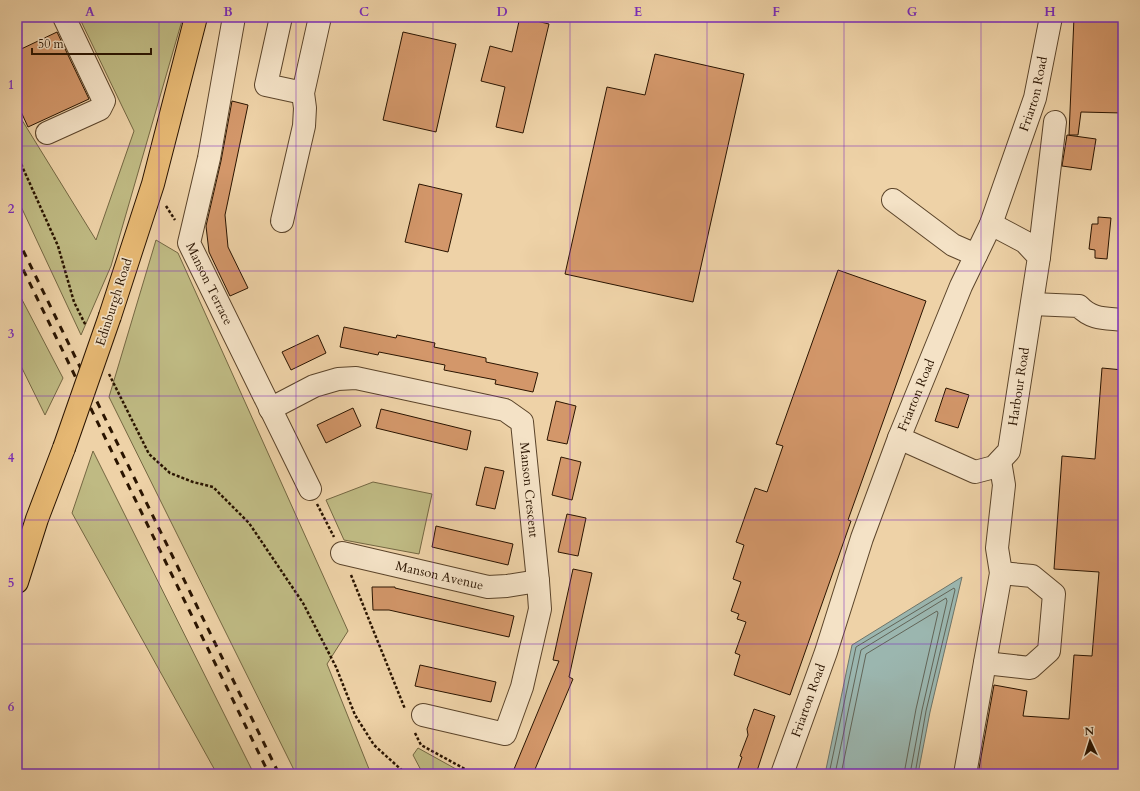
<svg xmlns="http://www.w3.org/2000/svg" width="1140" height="791" font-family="Cardo,serif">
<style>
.green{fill:#bfba83;stroke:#746742}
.water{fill:#9bb6af;stroke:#6e7569}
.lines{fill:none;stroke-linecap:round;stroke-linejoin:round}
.shore{stroke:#626558;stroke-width:1}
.building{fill:#d3976a;stroke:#2a1400}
.minor-casing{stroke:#5b442a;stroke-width:24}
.major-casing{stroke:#2a1400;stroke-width:24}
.path{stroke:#2a1400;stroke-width:2.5;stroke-dasharray:3 2;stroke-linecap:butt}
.minor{stroke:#f4e2c6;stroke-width:22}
.major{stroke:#e7b974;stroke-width:22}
.rail{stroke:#2a1400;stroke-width:3;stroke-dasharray:7 7;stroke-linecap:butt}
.major-bridge-casing{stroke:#2a1400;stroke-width:24;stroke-linecap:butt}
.major-bridge{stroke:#e7b974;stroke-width:22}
.grid{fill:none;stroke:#7b2cbf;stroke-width:1;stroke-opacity:0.55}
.labels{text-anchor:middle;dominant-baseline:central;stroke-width:3.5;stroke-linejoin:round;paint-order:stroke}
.street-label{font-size:13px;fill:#2a1400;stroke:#f4e2c6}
.neatline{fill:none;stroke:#7b2cbf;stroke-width:1.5}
.grid-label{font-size:13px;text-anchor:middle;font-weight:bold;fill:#7b2cbf}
</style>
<rect width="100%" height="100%" fill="#eed2a7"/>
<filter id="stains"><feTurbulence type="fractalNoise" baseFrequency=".005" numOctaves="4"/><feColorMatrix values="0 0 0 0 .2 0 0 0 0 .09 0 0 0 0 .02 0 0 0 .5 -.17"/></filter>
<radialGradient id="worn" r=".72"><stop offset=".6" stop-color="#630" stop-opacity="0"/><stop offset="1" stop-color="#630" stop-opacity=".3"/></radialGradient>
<!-- green -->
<g class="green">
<path d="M79 17H183L111 266 81 335 17 198V112L96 240 134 131Z"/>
<path d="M156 240 178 253 348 631 327 664 369 769 375 774H296L109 397Z"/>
<path d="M17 290 63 378 45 415 17 358Z"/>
<path d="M93 451 254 774H217L72 513Z"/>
<path d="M373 482 432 494 419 554 344 540 326 500Z"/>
<path d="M418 748 465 774H423L413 755Z"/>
</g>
<!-- water -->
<path class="water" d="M962 577 930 712 918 774H825L852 645Z"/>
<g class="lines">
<!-- shore -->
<g class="shore">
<path d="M829 774 856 647 954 588 955 590 926 711 915 774"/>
<path d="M835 774 861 650 946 598 947 601 922 710 910 774"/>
<path d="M841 774 866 654 937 611 938 613 916 709 904 774"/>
</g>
</g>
<!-- building -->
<g class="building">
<path d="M520 17 549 24 523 133 496 127 505 87 481 81 490 46 512 52Z"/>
<path d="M1074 17H1123V113L1081 112 1078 135H1069Z"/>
<path d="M57 32 89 99 28 127 17 103V51Z"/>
<path d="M403 32 456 44 436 132 383 120Z"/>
<path d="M655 54 744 74 693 302 565 274 607 87 645 95Z"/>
<path d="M232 101 248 105 225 215 228 247 248 288 230 296 209 252 206 226 221 161Z"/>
<path d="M1067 135 1096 139 1091 170 1062 166Z"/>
<path d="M419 184 462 194 448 252 405 242Z"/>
<path d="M1098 217 1111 218 1107 259 1095 258V250L1089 249 1092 224H1098Z"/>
<path d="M838 270 926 301 848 520 851 521 790 695 734 675 740 655 735 653 746 622 737 619 739 614 731 611 741 582 733 579 744 545 736 542 755 488 767 492 783 446 776 444Z"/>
<path d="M344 327 396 338 397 335 435 343 434 347 486 358V362L538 373 533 392 495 384 496 380 444 370 445 365 379 352 378 355 340 347Z"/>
<path d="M318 335 326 353 291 370 282 352Z"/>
<path d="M1102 368 1123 370V774H978L994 685 1027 691 1023 716 1069 719 1074 655 1092 656 1099 572 1054 569 1062 456 1095 459Z"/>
<path d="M946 388 969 395 958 428 935 421Z"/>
<path d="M556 401 576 406 567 444 547 440Z"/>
<path d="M353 408 361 426 326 443 317 425Z"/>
<path d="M381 409 471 431 467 450 376 428Z"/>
<path d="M561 457 581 462 572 500 552 495Z"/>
<path d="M485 467 504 471 495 509 476 505Z"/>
<path d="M567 514 586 518 578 556 558 552Z"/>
<path d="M436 526 513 544 508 565 432 547Z"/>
<path d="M573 569 592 573 569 677 573 679 533 774H512L559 661 553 660Z"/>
<path d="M372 587H395V588L514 616 509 637 389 610H373Z"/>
<path d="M420 665 496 682 491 702 415 686Z"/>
<path d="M754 709 775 716 756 774H736L742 757 740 756 748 735 747 729Z"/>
</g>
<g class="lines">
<defs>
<g id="minor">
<path id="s1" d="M234 17 209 158 189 243 310 489"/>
<path d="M281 17 266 85 303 93"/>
<path d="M47 133 100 109 104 101 64 17"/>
<path d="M893 200 953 245 976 255"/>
<path d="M282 221 304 126 305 108 303 93 320 17"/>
<path d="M1039 257 1055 122"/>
<path d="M1032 304 1079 306C1092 320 1106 318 1123 320"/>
<path id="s2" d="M270 409 314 386 338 379 356 378 505 410 522 422 538 581 540 609 522 687 505 734 423 715"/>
<path id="s3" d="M899 438 975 472 994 467 1009 451 1039 257 1025 242 991 224"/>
<path id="s4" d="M342 553 488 587 507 586 538 581"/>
<path d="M985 663 1030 668 1049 651 1054 594 1032 576 1001 573"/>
<path id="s5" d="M782 774 826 652 862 538 899 438 961 286 991 224 1035 98 1051 17"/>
<path d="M965 774 1001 573 997 548 1004 485 1000 461"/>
</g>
<g id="major">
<path d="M110 316 153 184 196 17"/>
<path d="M17 582 37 519 64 448"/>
</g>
</defs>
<!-- minor casing -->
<use href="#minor" class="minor-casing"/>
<!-- major casing -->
<use href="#major" class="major-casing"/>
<!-- path -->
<g class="path">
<path d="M17 155 58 246 74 302 86 326"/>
<path d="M166 206 175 220"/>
<path d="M109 374 149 454 170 473 193 482 213 487 249 523 303 603 336 667 355 715 374 745 406 774"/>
<path d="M317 504 334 537"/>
<path d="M351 575 405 709"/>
<path d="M415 733 421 745 474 774"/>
</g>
<!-- minor -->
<use href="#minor" class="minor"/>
<!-- major -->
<use href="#major" class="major"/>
<!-- rail -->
<g class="rail">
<path d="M17 238 279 774"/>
<path d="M17 257 269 774"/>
</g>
<defs>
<path id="major-bridge" d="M64 448 110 316"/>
</defs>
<!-- major-bridge casing -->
<use href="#major-bridge" class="major-bridge-casing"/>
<!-- major-bridge -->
<use href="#major-bridge" class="major-bridge"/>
</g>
<!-- grid -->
<path class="grid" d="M159 17V774M296 17V774M433 17V774M570 17V774M707 17V774M844 17V774M981 17V774M17 146H1123M17 271H1123M17 396H1123M17 520H1123M17 644H1123"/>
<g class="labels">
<!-- street labels -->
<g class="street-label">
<text stroke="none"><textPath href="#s5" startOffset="726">Friarton Road</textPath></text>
<text stroke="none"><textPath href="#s1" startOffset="276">Manson Terrace</textPath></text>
<text transform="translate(114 302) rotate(-72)">Edinburgh Road</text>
<text stroke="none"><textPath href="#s3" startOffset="190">Harbour Road</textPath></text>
<text stroke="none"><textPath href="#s5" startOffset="402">Friarton Road</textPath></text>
<text stroke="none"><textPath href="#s2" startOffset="334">Manson Crescent</textPath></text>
<text stroke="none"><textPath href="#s4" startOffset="100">Manson Avenue</textPath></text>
<text stroke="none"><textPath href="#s5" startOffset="78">Friarton Road</textPath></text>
</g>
</g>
<!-- margin -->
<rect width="1140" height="791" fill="none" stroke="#eed2a7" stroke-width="44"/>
<!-- north arrow -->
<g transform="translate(1090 741) rotate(356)" stroke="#f4e2c6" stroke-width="3" paint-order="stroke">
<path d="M0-3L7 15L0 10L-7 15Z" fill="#2a1400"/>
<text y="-6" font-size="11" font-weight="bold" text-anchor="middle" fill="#2a1400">N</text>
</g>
<!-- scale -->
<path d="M32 48v6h119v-6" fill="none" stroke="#2a1400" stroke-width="2"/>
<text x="38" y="48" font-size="12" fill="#2a1400" stroke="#f4e2c6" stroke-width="3" paint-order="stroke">50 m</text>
<rect x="22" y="22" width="1096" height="747" class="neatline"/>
<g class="grid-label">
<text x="90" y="16">A</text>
<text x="228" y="16">B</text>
<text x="364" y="16">C</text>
<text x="502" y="16">D</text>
<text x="638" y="16">E</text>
<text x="776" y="16">F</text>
<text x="912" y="16">G</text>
<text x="1050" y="16">H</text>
<text x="11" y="89">1</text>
<text x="11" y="213">2</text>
<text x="11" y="338">3</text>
<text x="11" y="462">4</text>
<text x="11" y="587">5</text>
<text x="11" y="711">6</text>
</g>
<rect width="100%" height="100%" filter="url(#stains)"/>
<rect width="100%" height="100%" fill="url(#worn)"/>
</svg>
